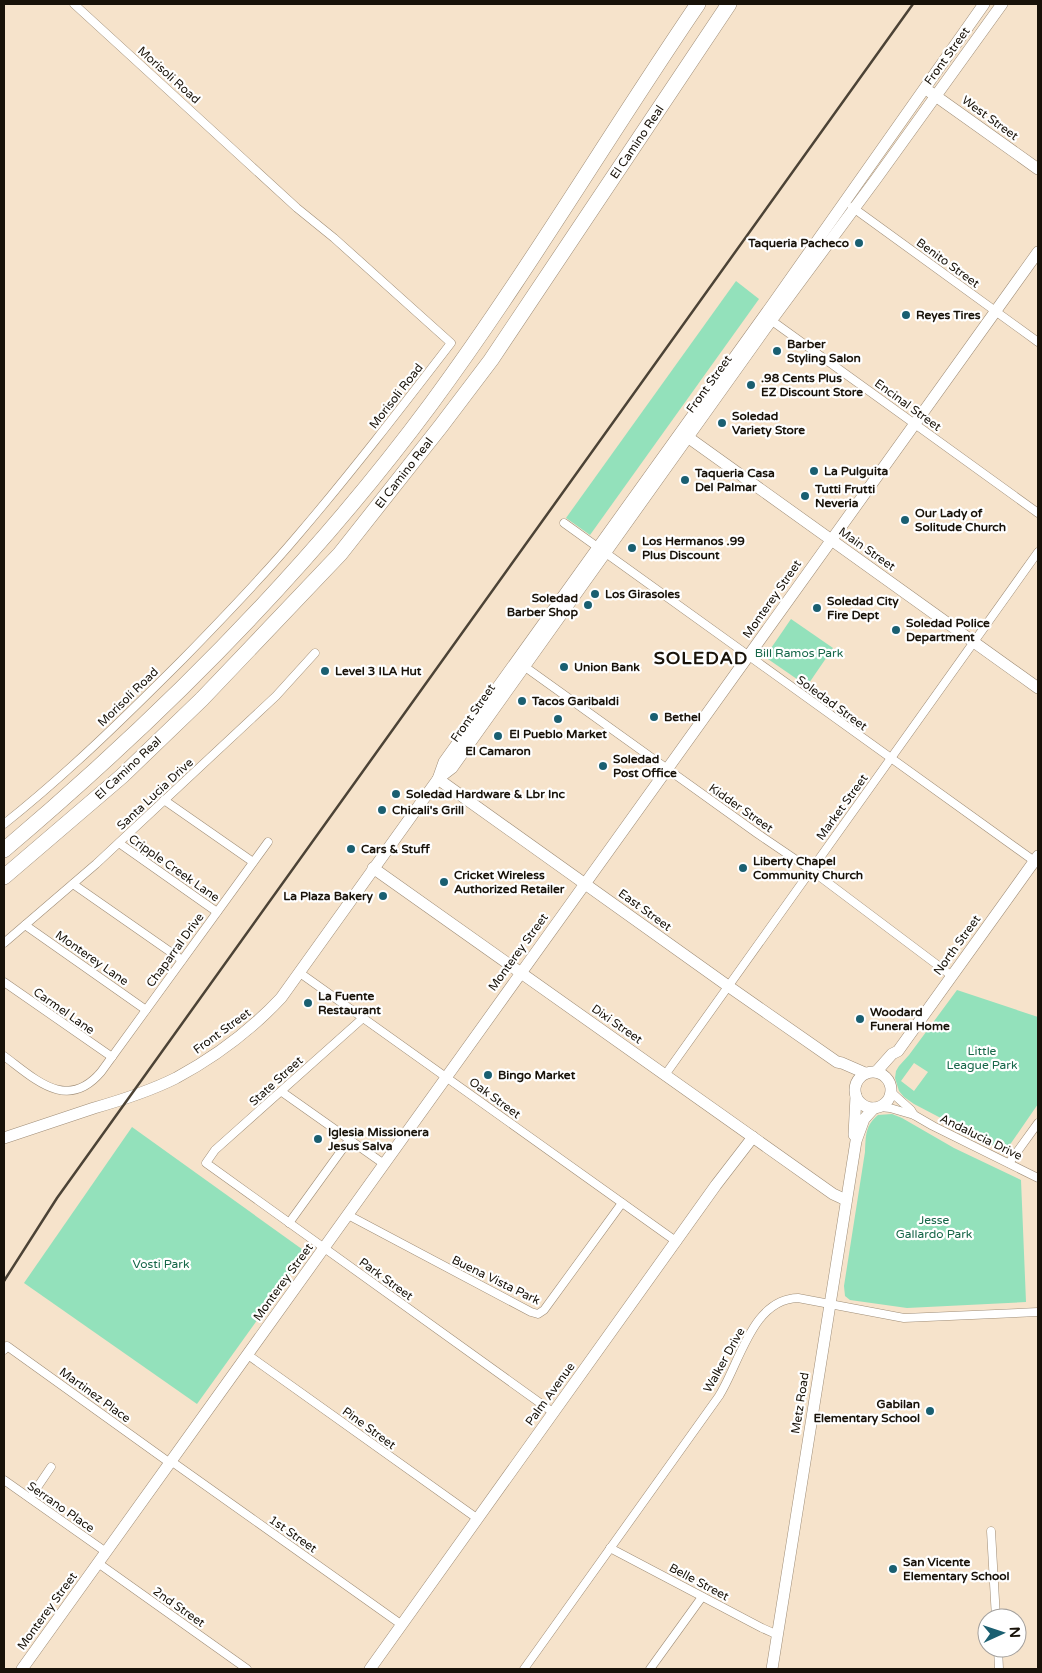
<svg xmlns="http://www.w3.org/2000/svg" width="1042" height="1673" font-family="'Varela Round',sans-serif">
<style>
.green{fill:#93e1bb;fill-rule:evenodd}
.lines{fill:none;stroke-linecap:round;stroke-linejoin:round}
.street-casing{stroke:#9f8d77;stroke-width:9}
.secondary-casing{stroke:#9f8d77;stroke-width:12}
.highway-casing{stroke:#9f8d77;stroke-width:16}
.street{stroke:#fff;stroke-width:8}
.secondary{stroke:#fff;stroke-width:11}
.highway{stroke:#fff;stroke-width:15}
.rail{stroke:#4c4336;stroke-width:2.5}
.poi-dot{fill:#1a5f71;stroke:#fff;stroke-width:2}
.labels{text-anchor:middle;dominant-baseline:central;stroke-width:4.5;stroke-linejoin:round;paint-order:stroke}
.street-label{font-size:12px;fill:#181209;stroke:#fff}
.poi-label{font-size:12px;font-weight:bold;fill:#181209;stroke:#fff;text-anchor:start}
.park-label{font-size:12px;fill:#166648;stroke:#fff}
.district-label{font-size:18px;font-weight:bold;letter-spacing:1px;fill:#181209;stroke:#fff}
</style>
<rect width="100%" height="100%" fill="#f6e3cb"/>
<!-- green -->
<g class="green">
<path d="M736 281 759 299 590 535 566 518Z"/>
<path d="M791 619 833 648 807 686 765 657Z"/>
<path d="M957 990 1038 1017V1104L1007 1149H1000L914 1104 904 1097 899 1091 895 1078 896 1071 899 1066 909 1055ZM914 1063 928 1072 914 1091 901 1081Z"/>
<path d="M892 1114 902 1118 954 1148 1021 1180 1026 1302 907 1308 850 1300 845 1296 844 1286 865 1152C866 1135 865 1126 878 1115Z"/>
<path d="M132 1127 306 1252 197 1404 24 1283Z"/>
</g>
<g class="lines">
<defs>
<g id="street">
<path d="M852 207 1038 342"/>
<path d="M768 318 1038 513"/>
<path d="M564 523 1037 863"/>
<path d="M521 664 758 834 811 870 952 976"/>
<path d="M164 800 253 862"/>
<path d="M4 824C67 774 125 717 182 660 221 620 261 579 298 535 351 473 401 408 451 343L334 238 297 208 74 4"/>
<path d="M119 843 217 912"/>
<path d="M73 884 182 960"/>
<path d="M25 925 146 1010"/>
<path d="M4 943 96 864 276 696 315 653"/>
<path d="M300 973 677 1242"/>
<path d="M4 982 112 1057"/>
<path d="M363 1018 215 1150 206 1163 554 1413"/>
<path d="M4 1056C35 1079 67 1112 101 1072L268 842"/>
<path d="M665 1075 1038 552"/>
<path d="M282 1092 384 1164"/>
<path d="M891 1092 911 1110 914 1115"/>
<path d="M880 1107 890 1108 914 1115 933 1126 1038 1178"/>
<path d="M1009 1163 1038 1123"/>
<path d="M348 1215 531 1312 538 1314 544 1310 622 1203"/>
<path d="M289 1223 349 1140"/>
<path d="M4 1350 7 1346 170 1463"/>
<path d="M248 1355 478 1519"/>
<path d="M171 1461 402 1625"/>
<path d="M4 1480 106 1552"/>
<path d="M30 1498 51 1467"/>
<path d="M991 1531 996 1618"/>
<path d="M610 1548 762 1628 778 1635"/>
<path d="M98 1563 247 1669"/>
<path d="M998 1648 999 1669"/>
<path d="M524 1669 719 1396C740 1363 752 1299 798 1298L904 1318 1038 1312"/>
<path d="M650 1669 702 1597"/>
</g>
<g id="secondary">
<path d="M930 92 1038 169"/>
<path d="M682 433 1038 688"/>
<path d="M439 778 452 768 765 329 876 179 1002 4"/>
<path d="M438 779 728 986 837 1062 842 1063 865 1073"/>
<path d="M373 868 833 1194 846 1200"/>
<circle cx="873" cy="1090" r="18"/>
<path d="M876 1072 892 1054 898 1051 1038 856"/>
<path d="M854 1135 856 1096"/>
<path d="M4 1138C34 1128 64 1118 94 1108 122 1100 150 1091 176 1078 215 1057 251 1030 281 998L438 779 444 762 772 305 984 4"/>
<path d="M22 1669 1038 252"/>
<path d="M370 1669 716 1185 753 1137"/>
<path d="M772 1669 856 1141 864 1119 874 1108"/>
</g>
<g id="highway">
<path d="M4 850C161 717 308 570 431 404 526 275 608 136 698 4"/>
<path d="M4 877 122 776 202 699 340 554 441 426 491 360 729 4"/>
</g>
</defs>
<!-- street casing -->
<use href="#street" class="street-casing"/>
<!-- secondary casing -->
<use href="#secondary" class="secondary-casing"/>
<!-- highway casing -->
<use href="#highway" class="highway-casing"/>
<!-- street -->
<use href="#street" class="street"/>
<!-- secondary -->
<use href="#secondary" class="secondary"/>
<!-- highway -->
<use href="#highway" class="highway"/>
<!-- rail -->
<path class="rail" d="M4 1281 57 1198 913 4"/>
</g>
<!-- markers -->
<g class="poi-dot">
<circle cx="859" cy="243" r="5"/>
<circle cx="906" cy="315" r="5"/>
<circle cx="777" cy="351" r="5"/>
<circle cx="751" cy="385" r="5"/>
<circle cx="722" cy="423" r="5"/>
<circle cx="814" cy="471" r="5"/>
<circle cx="685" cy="480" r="5"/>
<circle cx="805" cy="496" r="5"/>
<circle cx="905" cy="520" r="5"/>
<circle cx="632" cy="548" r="5"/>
<circle cx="595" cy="594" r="5"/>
<circle cx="588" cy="605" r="5"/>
<circle cx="817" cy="608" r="5"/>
<circle cx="896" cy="630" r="5"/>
<circle cx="564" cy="667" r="5"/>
<circle cx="325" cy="671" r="5"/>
<circle cx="522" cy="701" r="5"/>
<circle cx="654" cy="717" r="5"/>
<circle cx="558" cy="719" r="5"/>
<circle cx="498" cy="736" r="5"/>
<circle cx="603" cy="766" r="5"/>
<circle cx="396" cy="794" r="5"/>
<circle cx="382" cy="810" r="5"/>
<circle cx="351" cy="849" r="5"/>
<circle cx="743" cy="868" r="5"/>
<circle cx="444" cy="882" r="5"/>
<circle cx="383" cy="896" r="5"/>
<circle cx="308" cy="1003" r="5"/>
<circle cx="860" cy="1019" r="5"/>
<circle cx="488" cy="1075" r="5"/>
<circle cx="318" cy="1139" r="5"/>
<circle cx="930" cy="1411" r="5"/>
<circle cx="893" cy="1569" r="5"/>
</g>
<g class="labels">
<!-- street labels -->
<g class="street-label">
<text transform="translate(947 56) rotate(-54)">Front Street</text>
<text transform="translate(169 75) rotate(42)">Morisoli Road</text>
<text transform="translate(990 118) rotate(36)">West Street</text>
<text transform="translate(637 142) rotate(-56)">El Camino Real</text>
<text transform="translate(948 263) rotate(36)">Benito Street</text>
<text transform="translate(709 384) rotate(-54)">Front Street</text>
<text transform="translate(396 396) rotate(-52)">Morisoli Road</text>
<text transform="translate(908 405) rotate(36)">Encinal Street</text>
<text transform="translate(404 473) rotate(-52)">El Camino Real</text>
<text transform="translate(867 549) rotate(35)">Main Street</text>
<text transform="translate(772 599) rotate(-55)">Monterey Street</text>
<text transform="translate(128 697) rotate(-44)">Morisoli Road</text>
<text transform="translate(832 703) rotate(36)">Soledad Street</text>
<text transform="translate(473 713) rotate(-55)">Front Street</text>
<text transform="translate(128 768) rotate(-43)">El Camino Real</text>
<text transform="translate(155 794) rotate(-43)">Santa Lucia Drive</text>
<text transform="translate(842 807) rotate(-54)">Market Street</text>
<text transform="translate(741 808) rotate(35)">Kidder Street</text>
<text transform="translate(174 868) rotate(35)">Cripple Creek Lane</text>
<text transform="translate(645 910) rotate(36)">East Street</text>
<text transform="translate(957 945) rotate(-54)">North Street</text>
<text transform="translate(175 950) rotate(-54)">Chaparral Drive</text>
<text transform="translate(518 952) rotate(-54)">Monterey Street</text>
<text transform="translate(92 958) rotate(35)">Monterey Lane</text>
<text transform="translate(64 1011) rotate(35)">Carmel Lane</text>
<text transform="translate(617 1024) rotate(35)">Dixi Street</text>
<text transform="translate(222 1031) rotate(-36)">Front Street</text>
<text transform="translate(276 1081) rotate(-42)">State Street</text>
<text transform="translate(495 1098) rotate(36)">Oak Street</text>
<text transform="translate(981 1137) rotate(26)">Andalucia Drive</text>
<text transform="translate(386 1279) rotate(36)">Park Street</text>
<text transform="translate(496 1280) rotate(26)">Buena Vista Park</text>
<text transform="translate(283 1282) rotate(-54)">Monterey Street</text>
<text transform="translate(724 1360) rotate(-61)">Walker Drive</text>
<text transform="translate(550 1394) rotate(-54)">Palm Avenue</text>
<text transform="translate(95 1395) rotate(36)">Martinez Place</text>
<text transform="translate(800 1403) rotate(-81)">Metz Road</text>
<text transform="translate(369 1428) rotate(36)">Pine Street</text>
<text transform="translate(61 1507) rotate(35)">Serrano Place</text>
<text transform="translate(293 1534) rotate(35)">1st Street</text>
<text transform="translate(699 1582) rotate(28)">Belle Street</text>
<text transform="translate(179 1607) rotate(35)">2nd Street</text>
<text transform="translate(47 1611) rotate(-54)">Monterey Street</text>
</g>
<!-- poi labels -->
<g class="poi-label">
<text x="849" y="243" text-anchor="end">Taqueria Pacheco</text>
<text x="916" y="315">Reyes Tires</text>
<text x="787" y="344">Barber<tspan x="787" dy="14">Styling Salon</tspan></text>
<text x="761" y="378">.98 Cents Plus<tspan x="761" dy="14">EZ Discount Store</tspan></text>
<text x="732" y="416">Soledad<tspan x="732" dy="14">Variety Store</tspan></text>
<text x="824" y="471">La Pulguita</text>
<text x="695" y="473">Taqueria Casa<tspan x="695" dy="14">Del Palmar</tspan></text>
<text x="815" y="489">Tutti Frutti<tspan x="815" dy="14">Neveria</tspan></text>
<text x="915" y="513">Our Lady of<tspan x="915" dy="14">Solitude Church</tspan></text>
<text x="642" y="541">Los Hermanos .99<tspan x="642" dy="14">Plus Discount</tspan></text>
<text x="605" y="594">Los Girasoles</text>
<text x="578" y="598" text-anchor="end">Soledad<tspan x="578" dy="14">Barber Shop</tspan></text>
<text x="827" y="601">Soledad City<tspan x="827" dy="14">Fire Dept</tspan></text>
<text x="906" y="623">Soledad Police<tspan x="906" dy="14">Department</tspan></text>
<text x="574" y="667">Union Bank</text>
<text x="335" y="671">Level 3 ILA Hut</text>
<text x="532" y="701">Tacos Garibaldi</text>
<text x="664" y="717">Bethel</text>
<text x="558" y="734" text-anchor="middle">El Pueblo Market</text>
<text x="498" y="751" text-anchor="middle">El Camaron</text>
<text x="613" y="759">Soledad<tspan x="613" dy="14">Post Office</tspan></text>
<text x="406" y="794">Soledad Hardware &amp; Lbr Inc</text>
<text x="392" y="810">Chicali's Grill</text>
<text x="361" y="849">Cars &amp; Stuff</text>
<text x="753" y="861">Liberty Chapel<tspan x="753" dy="14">Community Church</tspan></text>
<text x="454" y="875">Cricket Wireless<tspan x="454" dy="14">Authorized Retailer</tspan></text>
<text x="373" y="896" text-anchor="end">La Plaza Bakery</text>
<text x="318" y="996">La Fuente<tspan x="318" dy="14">Restaurant</tspan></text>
<text x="870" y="1012">Woodard<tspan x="870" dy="14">Funeral Home</tspan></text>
<text x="498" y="1075">Bingo Market</text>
<text x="328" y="1132">Iglesia Missionera<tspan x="328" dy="14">Jesus Salva</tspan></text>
<text x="920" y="1404" text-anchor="end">Gabilan<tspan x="920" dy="14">Elementary School</tspan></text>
<text x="903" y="1562">San Vicente<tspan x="903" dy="14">Elementary School</tspan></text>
</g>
<!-- park labels -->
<g class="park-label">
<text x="799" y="653">Bill Ramos Park</text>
<text x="982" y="1051">Little<tspan x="982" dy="14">League Park</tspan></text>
<text x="934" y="1220">Jesse<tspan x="934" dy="14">Gallardo Park</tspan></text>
<text x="161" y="1264">Vosti Park</text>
</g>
<!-- district labels -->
<g class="district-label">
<text x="701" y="658">SOLEDAD</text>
</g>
</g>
<!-- border -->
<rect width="1042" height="1673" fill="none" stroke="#181209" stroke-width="10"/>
<!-- north arrow -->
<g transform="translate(1002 1633) rotate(87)"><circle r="24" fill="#ffffff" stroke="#a3a09d"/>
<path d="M0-4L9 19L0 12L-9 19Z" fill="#1a5f71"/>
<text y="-8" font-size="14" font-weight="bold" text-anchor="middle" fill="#181209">N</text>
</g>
</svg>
